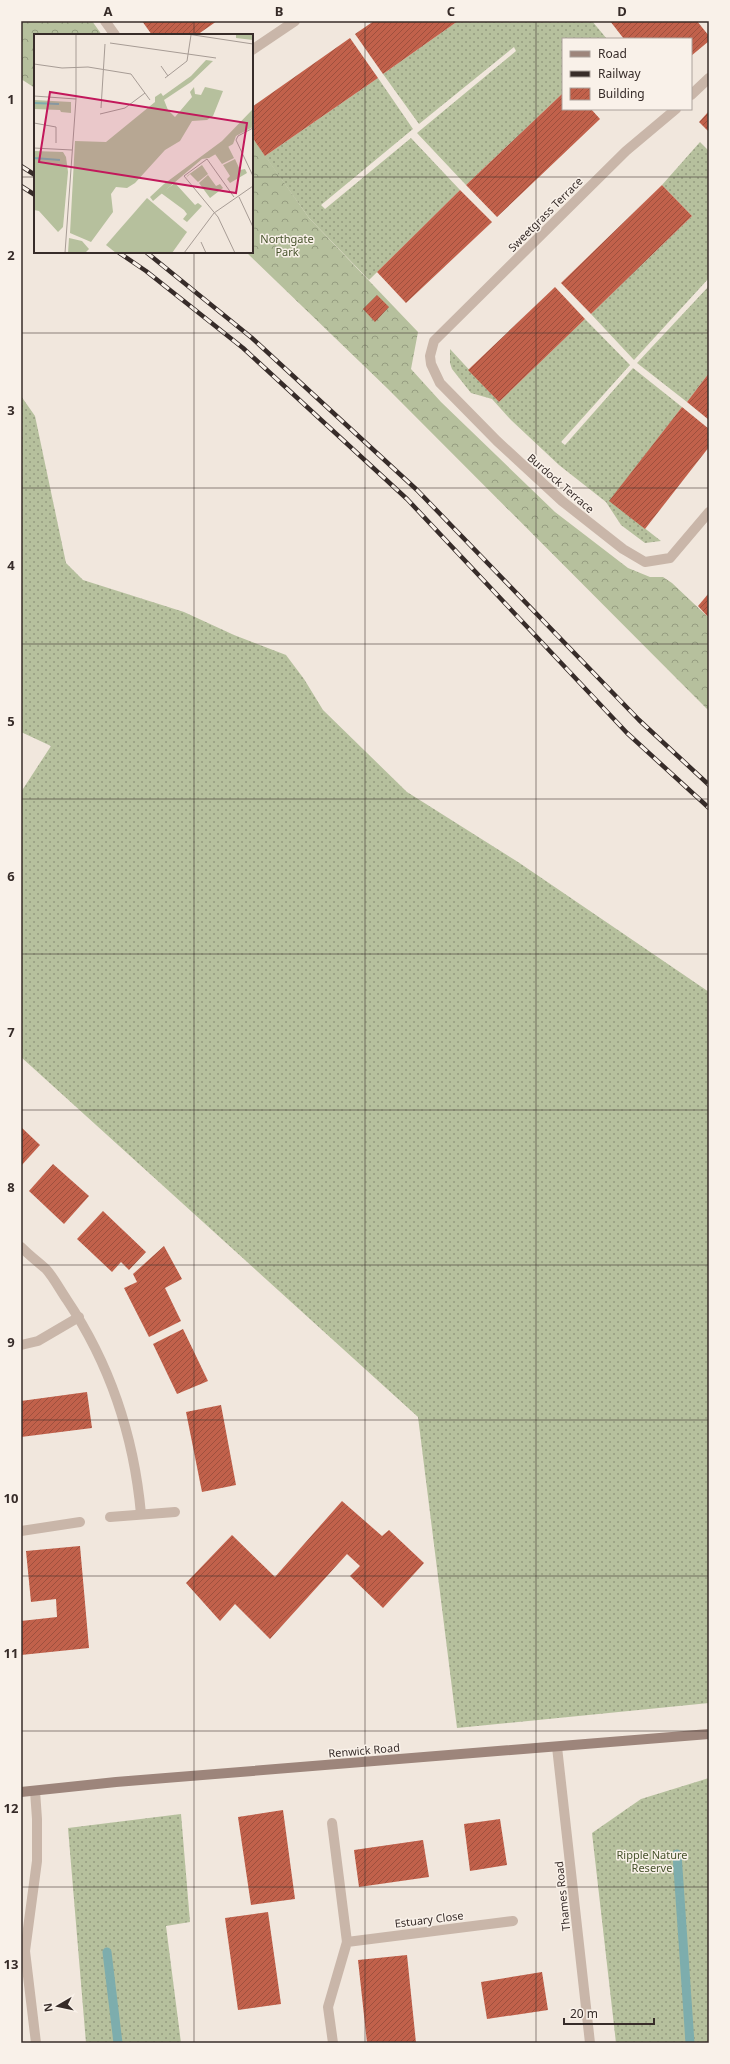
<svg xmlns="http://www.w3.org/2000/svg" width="730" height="2064" font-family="'Noto Sans',sans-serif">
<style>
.grass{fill:url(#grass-dots)}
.forest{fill:url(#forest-crowns)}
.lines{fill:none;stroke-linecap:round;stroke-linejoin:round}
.stream{stroke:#7dadad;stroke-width:9}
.building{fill:url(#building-hatch)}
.street{stroke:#c9b6a9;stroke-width:10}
.secondary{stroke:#9d857b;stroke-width:10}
.rail-casing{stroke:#372c29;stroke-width:4.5}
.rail{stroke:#f9f1e9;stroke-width:3;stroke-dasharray:9;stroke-linecap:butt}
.grid{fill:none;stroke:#372c29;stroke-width:1;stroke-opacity:0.55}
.labels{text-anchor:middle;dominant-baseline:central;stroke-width:3;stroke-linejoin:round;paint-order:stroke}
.street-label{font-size:11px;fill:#372c29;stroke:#f9f1e9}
.park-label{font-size:11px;fill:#48542d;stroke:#f9f1e9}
.inset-river{fill:none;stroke:#7dadad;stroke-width:2}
.inset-road{fill:none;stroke:#a79c95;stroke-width:1}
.view{fill:#c2185b;fill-opacity:0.15;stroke:#c2185b;stroke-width:2}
.inset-edge{fill:none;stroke:#372c29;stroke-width:2}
.neatline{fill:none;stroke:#372c29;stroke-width:1.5}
.grid-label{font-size:13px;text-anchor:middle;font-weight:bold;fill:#372c29}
</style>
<defs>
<pattern id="grass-dots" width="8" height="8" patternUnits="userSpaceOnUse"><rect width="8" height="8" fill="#b6c09d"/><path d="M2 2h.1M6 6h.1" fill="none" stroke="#959c80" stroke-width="1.8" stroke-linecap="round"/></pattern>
<pattern id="forest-crowns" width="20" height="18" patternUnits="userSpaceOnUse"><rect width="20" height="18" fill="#b6c09d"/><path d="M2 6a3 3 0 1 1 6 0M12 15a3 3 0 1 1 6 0" fill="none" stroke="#959c80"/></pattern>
<pattern id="building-hatch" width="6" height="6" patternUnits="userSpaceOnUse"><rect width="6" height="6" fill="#c1614b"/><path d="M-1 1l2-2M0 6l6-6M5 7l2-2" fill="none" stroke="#9e503e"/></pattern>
</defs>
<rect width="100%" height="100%" fill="#f1e7dd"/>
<!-- grass -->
<g class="grass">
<path d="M458 21H592L607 39H563V93L466 185 417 133 516 51 514 47 419 124 383 74Z"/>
<path d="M378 78 413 129 321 205 325 209 411 138 460 190 369 280 309 218 265 156Z"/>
<path d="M700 142 709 151V278L634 360 591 314 692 216 662 185Z"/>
<path d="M709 286V373L687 402 637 363Z"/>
<path d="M585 319 630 365 561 442 565 445 633 368 682 407 610 501 661 541 645 543 621 525 606 502 559 465 511 420 492 399 471 393 452 369 450 363V349L499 402Z"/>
<path d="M21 396 35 416 66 563 83 580 184 612 234 635 286 655 304 679 323 710 407 792 518 862 709 992V1703L457 1728 418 1417 21 1057V792L51 746 21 732Z"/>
<path d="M709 1778V2043H616L592 1833 641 1799Z"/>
<path d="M181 1814 190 1922 166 1926 181 2043H86L68 1828Z"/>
</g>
<!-- forest -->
<g class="forest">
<path d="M21 21H92L102 35H35V88L21 79Z"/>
<path d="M252 137 309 218 418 332 411 369 441 402 555 512 628 568 650 577H663L672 583 709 618V711L388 389 246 252H252Z"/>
</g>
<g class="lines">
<!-- stream -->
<g class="stream">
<path d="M677 1854 690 2043"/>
<path d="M107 1952 118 2043"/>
</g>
</g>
<!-- building -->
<g class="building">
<path d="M142 21H217L197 35H152Z"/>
<path d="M374 21H458L383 74 355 34Z"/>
<path d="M610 21H697L709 36V41L691 56V39H624Z"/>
<path d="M350 38 378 78 265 156 252 137V107Z"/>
<path d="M563 93V109H591L600 119 497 217 466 185Z"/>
<path d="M709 111V132L699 122Z"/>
<path d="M662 185 692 216 591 314 561 283Z"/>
<path d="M460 190 492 222 406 303 377 272Z"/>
<path d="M555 287 585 319 499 402 468 370Z"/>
<path d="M377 295 389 307 375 322 363 309Z"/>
<path d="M709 373V420L687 402Z"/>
<path d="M682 407 709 429V447L645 529 609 501Z"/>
<path d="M709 593V618L698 606Z"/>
<path d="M21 1127 40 1145 21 1166Z"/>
<path d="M53 1164 89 1196 64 1224 29 1191Z"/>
<path d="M103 1211 146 1252 129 1270 121 1262 112 1272 77 1239Z"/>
<path d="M164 1246 182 1279 165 1288 181 1321 149 1337 124 1288 137 1282 133 1274Z"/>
<path d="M183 1329 208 1381 177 1394 153 1344Z"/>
<path d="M87 1392 92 1428 21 1437V1401Z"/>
<path d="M221 1405 236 1485 202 1492 186 1412Z"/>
<path d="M342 1501 382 1536 389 1530 424 1563 383 1608 350 1576 360 1566 347 1554 270 1639 235 1604 220 1621 186 1583 232 1535 275 1577Z"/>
<path d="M80 1546 89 1648 21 1655V1621L57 1617 56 1599 31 1602 26 1551Z"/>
<path d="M283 1810 295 1899 251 1905 238 1817Z"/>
<path d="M500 1819 507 1865 470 1871 464 1824Z"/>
<path d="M423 1840 429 1877 359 1887 354 1850Z"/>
<path d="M268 1912 281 2004 238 2010 225 1918Z"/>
<path d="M407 1955 416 2043H367L358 1960Z"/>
<path d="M542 1972 548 2010 487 2019 481 1982Z"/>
</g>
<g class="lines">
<!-- street -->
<g class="street">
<path d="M105 21 115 35"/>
<path d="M252 50 295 21"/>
<path d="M691 95 709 78"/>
<path d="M676 109 626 151 434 341 430 356 431 364 440 383 497 441 562 501 623 549 645 562 670 558 709 512"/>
<path d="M21 1247C29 1255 38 1262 46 1269 54 1278 60 1290 67 1300 110 1364 134 1437 141 1514"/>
<path d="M21 1345 38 1341 79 1317"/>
<path d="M110 1517 175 1512"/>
<path d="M21 1531 80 1522"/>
<path d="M557 1747 590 2043"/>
<path d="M35 1791 37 1819V1861L25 1951 36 2043"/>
<path d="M332 1823 347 1942"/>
<path d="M333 2043 328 2007 347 1942 513 1921"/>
</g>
<!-- secondary -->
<path class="secondary" d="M21 1792 116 1782 709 1734"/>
<defs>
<g id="rail">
<path d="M21 166 35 175"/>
<path d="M21 186 35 195"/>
<path d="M118 252 146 271 243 348 407 499 627 733 709 808"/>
<path d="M146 252 252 338 417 490 639 720 709 785"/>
</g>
</defs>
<!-- rail casing -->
<use href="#rail" class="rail-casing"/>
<!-- rail -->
<use href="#rail" class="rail"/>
</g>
<!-- grid -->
<path class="grid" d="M194 21V35M365 21V2043M536 21V2043M21 177H35M252 177H709M194 252V2043M21 333H709M21 488H709M21 644H709M21 799H709M21 954H709M21 1110H709M21 1265H709M21 1420H709M21 1576H709M21 1731H709M21 1887H709"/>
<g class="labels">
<!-- street labels -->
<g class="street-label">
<text transform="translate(545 214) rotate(-45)">Sweetgrass Terrace</text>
<text transform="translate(561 483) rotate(41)">Burdock Terrace</text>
<text transform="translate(364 1750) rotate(-5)">Renwick Road</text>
<text transform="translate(562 1896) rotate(-96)">Thames Road</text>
<text transform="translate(429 1919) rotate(-7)">Estuary Close</text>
</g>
<!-- park labels -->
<g class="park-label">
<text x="287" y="238">Northgate<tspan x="287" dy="13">Park</tspan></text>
<text x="652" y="1854">Ripple Nature<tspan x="652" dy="13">Reserve</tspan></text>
</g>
</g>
<!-- overview -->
<g transform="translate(34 34)">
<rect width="219" height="219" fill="#f1e7dd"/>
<path d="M202 0H219V6L202 4ZM172 26 179 27 157 48 130 66 134 76 141 83 158 63 156 58 160 53 161 60 167 61 171 53 189 57 179 82 173 86 158 87 146 107 131 116 101 149 93 154 82 153 77 160 79 178 57 208 36 199 41 107 72 108 121 68V63L127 59 129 62 157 42ZM0 66 37 68V79L27 78 26 76 0 75ZM194 112 200 124 188 130 181 120ZM0 117 29 118 32 123 34 138 29 193 24 198 5 177 0 176ZM201 125 206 136 211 135 213 139 196 149 193 145 196 142 189 131ZM168 131 174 140 164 148 156 140 152 144 154 141ZM174 141 182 152 186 150 189 154 176 164 165 149ZM141 149 161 171 164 169 168 172 153 188 149 185 153 180 150 176 127 159ZM35 204 48 207 55 215 51 219H34Z" fill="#b6c09d"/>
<path d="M219 75V93L202 102 199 110 175 124 168 125 119 167 116 163 130 150 188 107Z" fill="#b6c09d"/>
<path d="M113 164 153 198 138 219H82L72 211Z" fill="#b6c09d"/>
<path class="inset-river" d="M0 69 25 70M0 124 26 126"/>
<path class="inset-road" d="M153 0 219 10M76 9 182 24M0 30 28 34 54 33 97 40 116 66M127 32 134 42M131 44 153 27 157 1M0 62 42 65M67 74 71 10M66 80 91 74 111 59M0 89 22 93V109M219 94 204 102 202 106 219 142M0 114 38 116M200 163 173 125 150 142 184 183 201 219M205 163 219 193M167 208 172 219M31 219 42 65V0M150 219 180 179 219 152"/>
<path class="view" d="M16 58 213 89 202 159 5 128Z"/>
<rect width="219" height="219" class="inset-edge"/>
</g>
<!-- border -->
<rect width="730" height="2064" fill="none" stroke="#f9f1e9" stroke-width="44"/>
<!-- legend -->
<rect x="562" y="38" width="130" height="72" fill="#f9f1e9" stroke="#aba29c"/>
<rect x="570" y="51" width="20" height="6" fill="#9d857b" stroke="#aba29c"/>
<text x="598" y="58" font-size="12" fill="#372c29">Road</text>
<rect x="570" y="71" width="20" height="6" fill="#372c29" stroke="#aba29c"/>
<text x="598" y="78" font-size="12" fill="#372c29">Railway</text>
<rect x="570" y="88" width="20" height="12" fill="url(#building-hatch)" stroke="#aba29c"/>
<text x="598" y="98" font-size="12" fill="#372c29">Building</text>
<!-- north arrow -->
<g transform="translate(58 2006) rotate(261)" stroke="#f9f1e9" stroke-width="3" paint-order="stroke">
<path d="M0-3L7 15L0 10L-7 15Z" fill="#372c29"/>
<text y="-6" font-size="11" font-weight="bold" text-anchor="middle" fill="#372c29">N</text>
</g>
<!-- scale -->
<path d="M564 2018v6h90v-6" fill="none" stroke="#372c29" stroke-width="2"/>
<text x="570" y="2018" font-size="12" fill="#372c29" stroke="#f9f1e9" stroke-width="3" paint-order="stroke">20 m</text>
<rect x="22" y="22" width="686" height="2020" class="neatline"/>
<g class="grid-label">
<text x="108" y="16">A</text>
<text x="279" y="16">B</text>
<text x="451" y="16">C</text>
<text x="622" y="16">D</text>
<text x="11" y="104">1</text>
<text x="11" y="260">2</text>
<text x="11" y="415">3</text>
<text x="11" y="570">4</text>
<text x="11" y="726">5</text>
<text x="11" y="881">6</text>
<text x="11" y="1037">7</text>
<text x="11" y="1192">8</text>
<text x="11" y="1347">9</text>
<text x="11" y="1503">10</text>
<text x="11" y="1658">11</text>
<text x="11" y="1813">12</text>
<text x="11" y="1969">13</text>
</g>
</svg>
